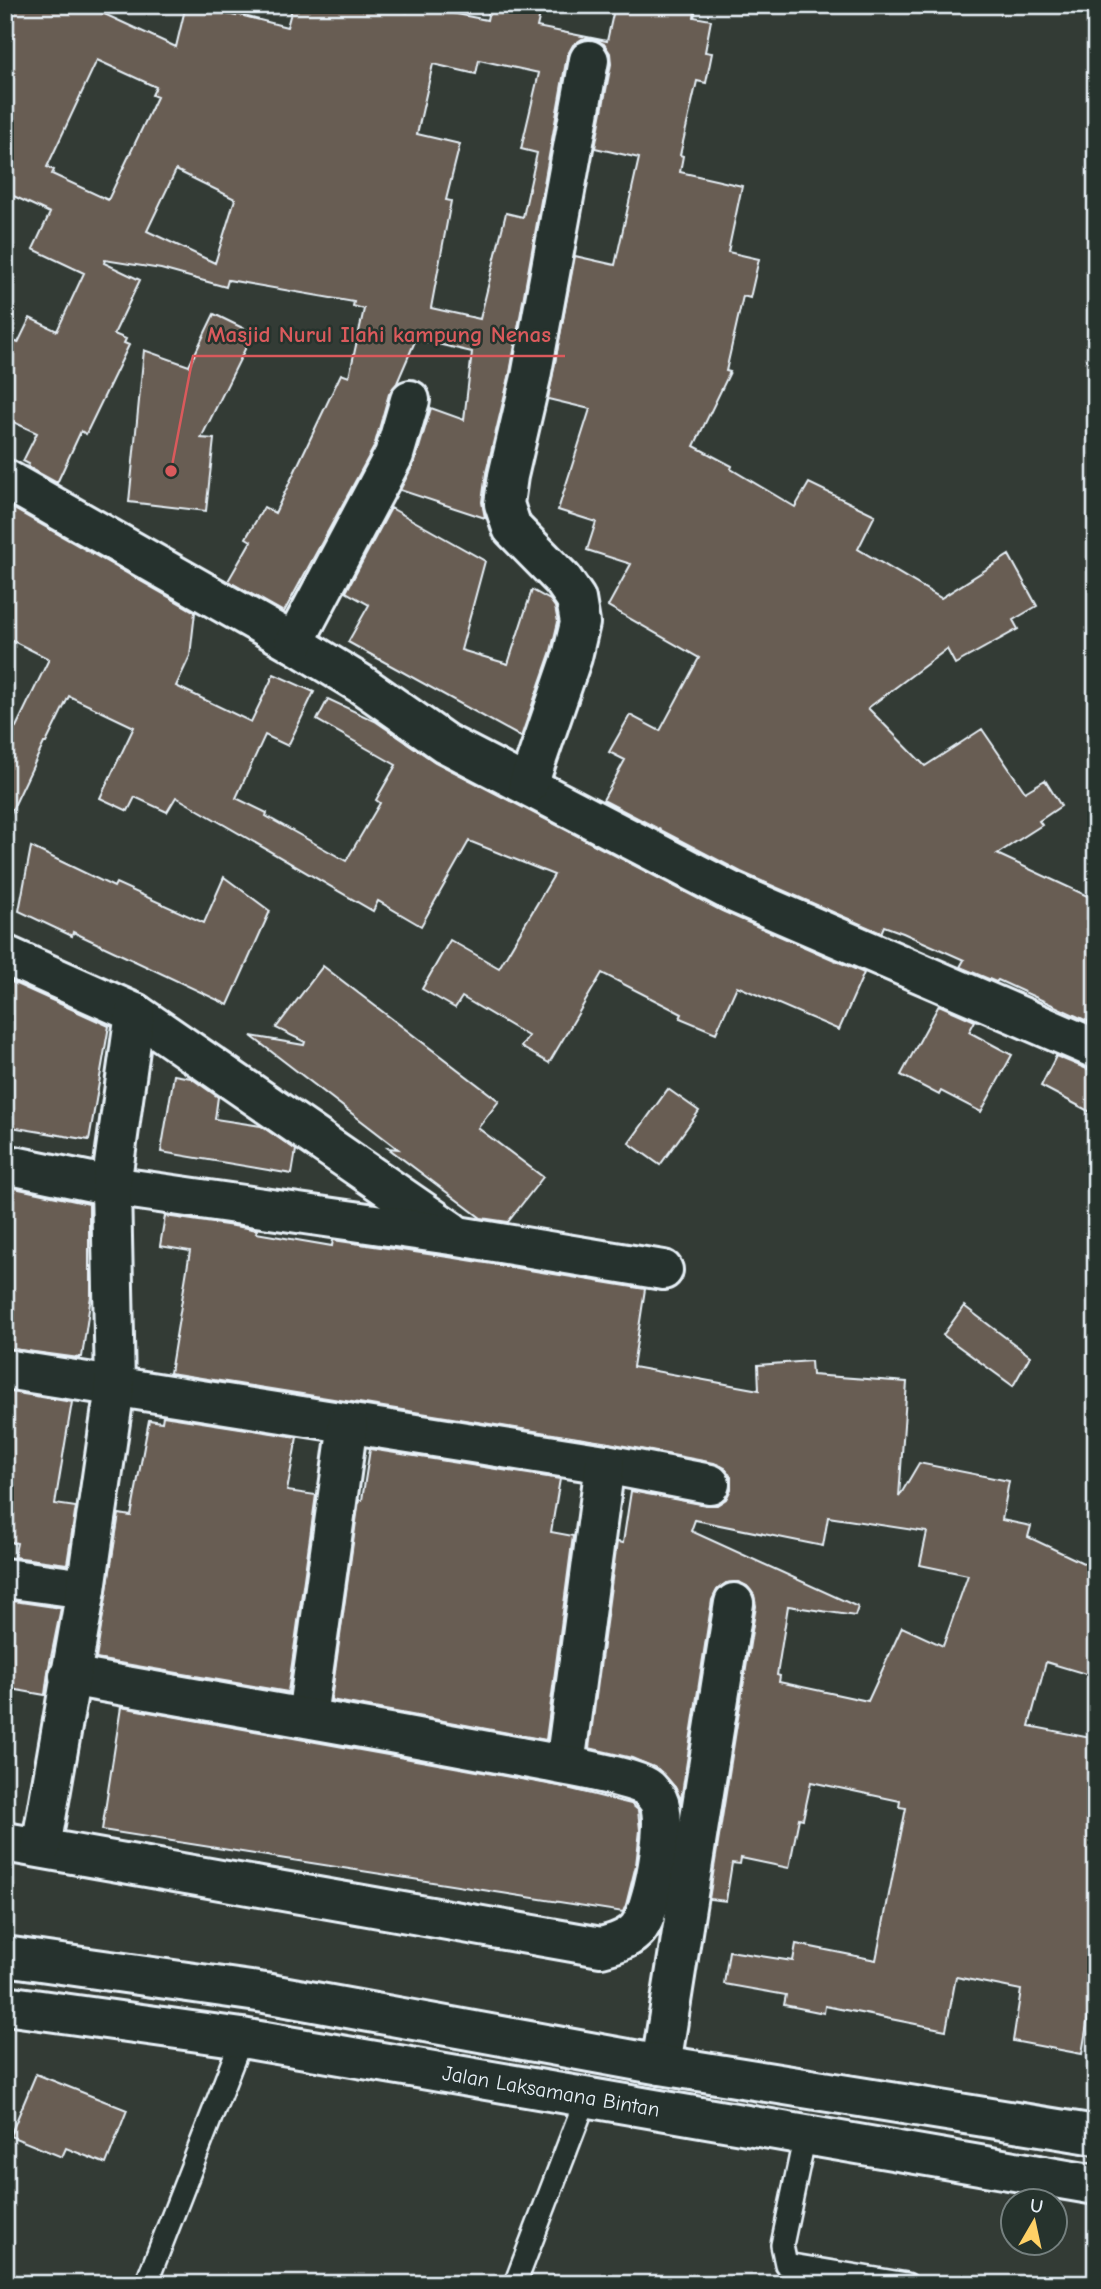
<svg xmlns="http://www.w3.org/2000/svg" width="1101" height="2289" font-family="'Comic Neue',sans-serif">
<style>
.building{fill:#685d53;stroke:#e8f1f8;stroke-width:2;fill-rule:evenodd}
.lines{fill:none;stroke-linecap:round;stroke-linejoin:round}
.service-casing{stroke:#e8f1f8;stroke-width:26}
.minor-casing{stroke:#e8f1f8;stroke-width:44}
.secondary-casing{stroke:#e8f1f8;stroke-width:44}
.service{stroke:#26332d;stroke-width:21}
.minor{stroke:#26332d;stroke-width:38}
.secondary{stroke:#26332d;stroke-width:38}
.labels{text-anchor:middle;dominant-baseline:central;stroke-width:5;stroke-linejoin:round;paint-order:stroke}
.street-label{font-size:21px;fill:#e8f1f8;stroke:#26332d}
.leader{fill:none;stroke:#da5a5c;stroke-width:2.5}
.callout-dot{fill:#da5a5c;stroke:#26332d;stroke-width:2.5}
.callout-label{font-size:23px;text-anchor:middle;font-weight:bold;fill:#da5a5c;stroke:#26332d;stroke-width:5;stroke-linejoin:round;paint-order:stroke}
</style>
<rect width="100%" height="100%" fill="#333b35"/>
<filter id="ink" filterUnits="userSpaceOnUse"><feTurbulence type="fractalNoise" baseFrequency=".0143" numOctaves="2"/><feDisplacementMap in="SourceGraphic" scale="14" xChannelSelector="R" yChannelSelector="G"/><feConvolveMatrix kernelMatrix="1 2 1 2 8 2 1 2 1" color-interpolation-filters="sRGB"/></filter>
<g filter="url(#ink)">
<!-- building -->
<g class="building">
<path d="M5 5H85L176 47 186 5 236 16V14L287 27 293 5H380L407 12 408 5H412L487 20 490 5H542L537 27 607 41 615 5H697L694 17 711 20 705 52 712 53 706 83 697 81 680 155 683 156 680 172 742 186 728 252 759 259 750 298 743 296 726 371 730 372 694 446 732 466 731 469 795 507 809 483 875 515 858 549 941 598 1009 555 1037 606 1013 620 1018 629 955 664 947 649 868 708 925 766 982 729 1025 792 1045 780 1061 806 1039 821 1042 825 997 854 1096 900V1025L998 980 996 982 960 967 964 960 903 933 884 926 881 933 741 872 603 800 625 760 609 752 630 715 660 731 699 658 608 606 631 564 587 550 596 522 558 510 590 409 548 399 575 256 615 265 639 158 595 148 611 64 610 53 604 44 594 39H582L573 45 567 56 510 373 486 473 482 502 485 518 400 490 415 461 431 408 464 420 472 352 416 339 397 383 389 394 374 447 284 612 228 581 251 541 246 538 264 507 275 513 341 374 349 377 364 309 353 306 354 302 228 280 226 287 161 269 105 260 104 263 140 280 114 334 126 339 124 343 129 345 86 434 81 431 57 483 28 467 29 464 23 461 37 433 5 418V337L18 343 30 318 57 331 84 273 33 249 50 213 5 192ZM97 60 156 87 152 95 157 97 108 200 52 174 54 170 47 167ZM479 60 539 73 521 149 537 153 523 217 506 213 480 319 431 308 451 201 446 200 460 144 417 134 433 64 476 74ZM176 170 235 199 215 263 147 231Z"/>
<path d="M214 314 253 333 201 438 214 439 206 511 129 502 144 350 189 366Z"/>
<path d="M5 504 195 612 190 656 176 686 251 722 274 674 314 692 288 746 265 735 236 798 267 813 266 816 346 861 380 803 376 800 396 765 317 720 328 699 375 721 435 762 722 911 864 973 839 1030 737 986 716 1033 680 1018 682 1014 602 973 549 1063 521 1047 528 1036 462 997 455 1008 422 989 450 940 499 968 554 875 469 841 421 926 378 901 373 911 176 797 167 812 135 797 128 811 100 798 134 727 69 696 46 743H44L5 825V723L16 727 49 659 5 637Z"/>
<path d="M391 508 485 561 461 650 508 664 532 590 550 600 555 607 558 622 551 651 521 737 348 642 369 605 346 592Z"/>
<path d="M31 847 114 887 116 883 204 923 224 877 270 911 228 1005 73 932 72 936 19 911Z"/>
<path d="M323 966 499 1101 478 1128 543 1177 508 1222 481 1218 388 1148 398 1149 251 1036 304 1045 305 1042 276 1028Z"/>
<path d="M5 979 109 1026 89 1140 5 1126Z"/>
<path d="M939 1005 975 1021 969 1032 1012 1055 981 1112 941 1091 939 1095 901 1075Z"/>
<path d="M1056 1056 1087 1069 1096 1070V1115L1041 1086Z"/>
<path d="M174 1075 191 1078 218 1097 215 1119 261 1126 296 1150 292 1174 161 1152Z"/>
<path d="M668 1089 699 1111 660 1165 629 1143Z"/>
<path d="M5 1186 89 1204V1270H91V1296L82 1357H79V1358L5 1348Z"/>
<path d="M165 1216 247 1228 257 1230 256 1233 332 1246 333 1240 455 1258 645 1289 633 1367 759 1390 758 1365 811 1361 812 1375 907 1382 899 1497 919 1463 1009 1481 1002 1520 1031 1526 1028 1537 1096 1569V1677L1046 1662 1029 1726 1096 1739V1994L1092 1993 1082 2054 1013 2041 1021 1990 956 1977 946 2030 825 2006 824 2013 784 2005 786 1995 724 1984 729 1951 793 1961 796 1944 876 1960 906 1808 899 1807 900 1801 811 1782 803 1819 799 1818 789 1868 741 1858 740 1864 732 1863 726 1901 709 1899 756 1606 754 1595 747 1586 738 1582 726 1583 717 1590 712 1600 681 1800 675 1787 658 1769 632 1758 589 1748 617 1542 623 1543 631 1491 706 1505H717L726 1499 731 1489V1477L725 1468 714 1463 609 1443 170 1373 190 1251 160 1246ZM828 1517 927 1532 920 1565 968 1575 943 1646 902 1627 868 1701 779 1682 780 1676 777 1675 788 1606 855 1616 858 1607 691 1531 695 1520 823 1546Z"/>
<path d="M964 1306 1030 1356 1013 1386 943 1335Z"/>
<path d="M5 1391 72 1402 55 1504 76 1507 67 1564 14 1557 17 1543 5 1541Z"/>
<path d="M163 1416 297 1437 287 1491 316 1495 288 1692 96 1659 119 1514 131 1516 149 1420 162 1422Z"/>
<path d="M370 1449 560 1479 551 1532 573 1536 546 1740 331 1700 359 1500H362Z"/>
<path d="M7 1600 61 1608 48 1672 45 1695 5 1688Z"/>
<path d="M121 1707 559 1786 631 1804 638 1810 640 1830 636 1865 626 1905 623 1912 102 1830Z"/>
<path d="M36 2074 127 2110 106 2164 66 2148 62 2157 10 2136Z"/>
</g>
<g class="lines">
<defs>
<g id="service">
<path d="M805 2135 782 2245 786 2264 907 2284"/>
<path d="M146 2284 242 2038"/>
<path d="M515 2284 587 2096"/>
</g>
<g id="minor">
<path d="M5 479 294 643 361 684 445 743 732 892 1096 1049"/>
<path d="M294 643 394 455 410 400"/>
<path d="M528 785 572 657 580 623 576 599 563 580 512 528 504 504 508 476 531 377 589 60"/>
<path d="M5 955 135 1013 451 1231"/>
<path d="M5 1164 111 1186 458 1236 663 1270"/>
<path d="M5 1369 605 1464 710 1484"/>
<path d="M5 1578 86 1589"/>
<path d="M307 1717 348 1423"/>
<path d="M565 1765 605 1464"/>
<path d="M5 1842 601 1947C641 1937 643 1926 653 1889 658 1869 667 1818 658 1800 655 1796 651 1791 648 1788 637 1777 535 1760 514 1756 366 1728 218 1702 69 1676"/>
<path d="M41 1847 86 1589 115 1387 111 1186 135 1013"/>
<path d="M661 2065 734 1603"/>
</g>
<g id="secondary">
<path d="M5 1956 265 1993 661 2065 1096 2135"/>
<path id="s1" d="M5 2005 242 2038 1096 2185"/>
</g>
</defs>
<!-- service casing -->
<use href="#service" class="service-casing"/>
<!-- minor casing -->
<use href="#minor" class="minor-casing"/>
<!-- secondary casing -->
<use href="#secondary" class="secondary-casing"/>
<!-- service -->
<use href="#service" class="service"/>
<!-- minor -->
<use href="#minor" class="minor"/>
<!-- secondary -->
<use href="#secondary" class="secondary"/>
</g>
</g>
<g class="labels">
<!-- street labels -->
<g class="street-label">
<text stroke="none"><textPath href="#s1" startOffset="553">Jalan Laksamana Bintan</textPath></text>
</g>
</g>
<!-- callouts -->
<path class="leader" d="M171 471L193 356H565"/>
<circle class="callout-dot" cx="171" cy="471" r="7"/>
<g class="callout-label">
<text x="379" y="342">Masjid Nurul Ilahi kampung Nenas</text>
</g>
<!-- margin -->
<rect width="1101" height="2289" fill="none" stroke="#26332d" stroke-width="28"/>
<rect x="14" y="14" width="1073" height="2261" fill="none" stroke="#e8f1f8" stroke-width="2.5" filter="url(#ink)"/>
<!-- north arrow -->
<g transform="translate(1034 2222) rotate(9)"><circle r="33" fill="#26332d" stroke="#747f7e" stroke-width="2"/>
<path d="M0-5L12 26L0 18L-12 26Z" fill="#ffd166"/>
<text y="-10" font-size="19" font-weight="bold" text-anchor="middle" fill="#e8f1f8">U</text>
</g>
</svg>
